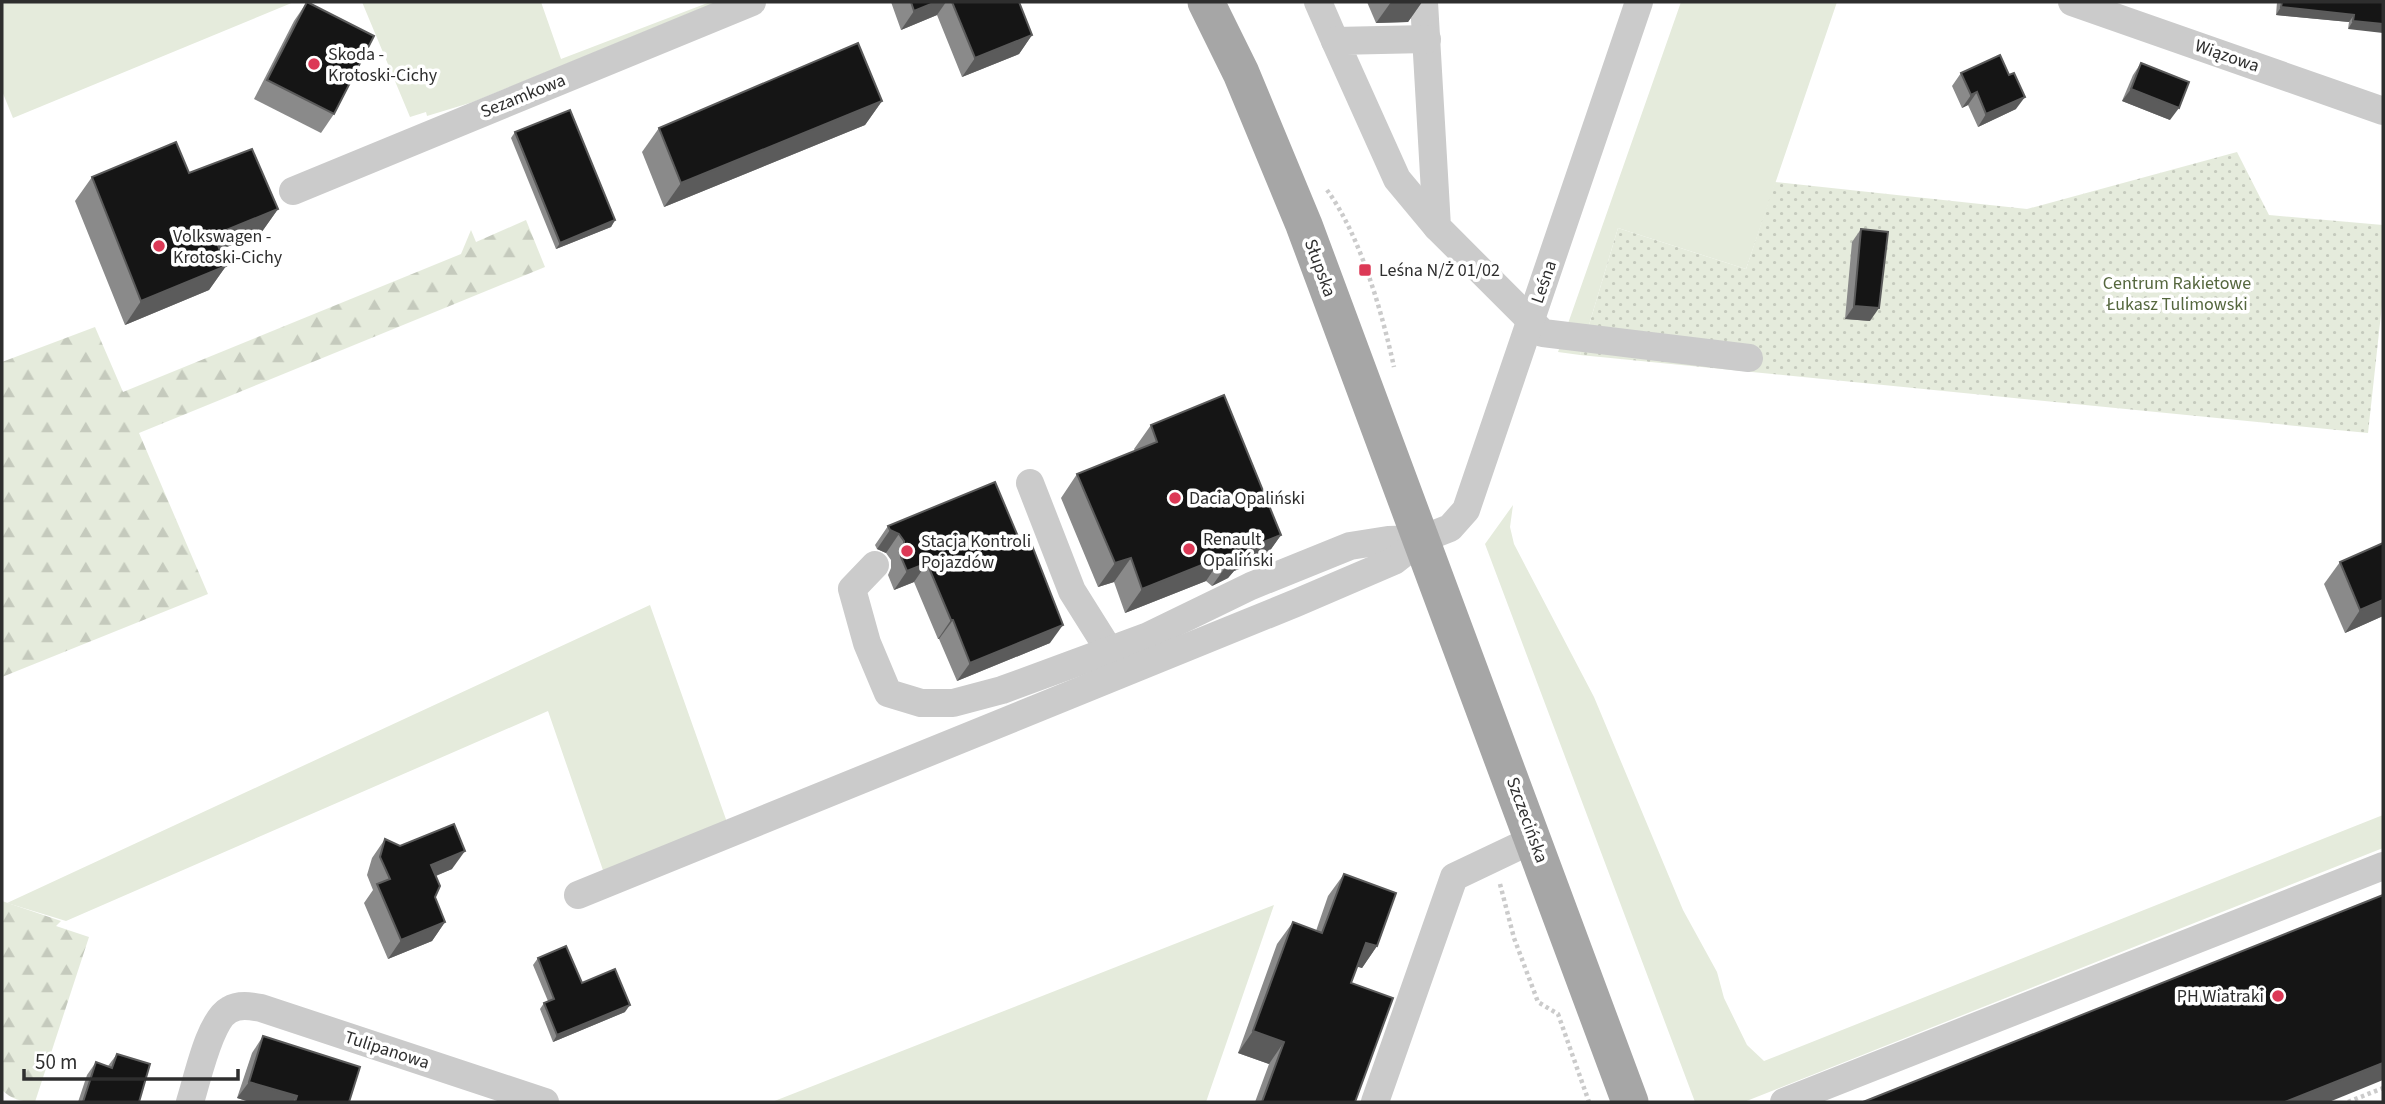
<svg xmlns="http://www.w3.org/2000/svg" width="2385" height="1104" font-family="'Source Sans 3',sans-serif">
<style>
.green{fill:#e5ebdc}
.forest{fill:url(#forest-firs)}
.park{fill:url(#park-dots)}
.lines{fill:none;stroke-linecap:round;stroke-linejoin:round}
.path{stroke:#cbcbcb;stroke-width:4.5;stroke-dasharray:3.5 3.5;stroke-linecap:butt}
.minor{stroke:#cbcbcb;stroke-width:28}
.major{stroke:#a6a6a6;stroke-width:37}
.wall{fill:#8a8a8a}
.shaded-wall{fill:#5b5b5b}
.building{fill:#151515;stroke:#5b5b5b;stroke-width:2}
.poi-dot{fill:#dc3956;stroke:#fff;stroke-width:2.5}
.labels{text-anchor:middle;dominant-baseline:central;stroke-width:7;stroke-linejoin:round;paint-order:stroke}
.poi-label{font-size:18px;fill:#2e2e2e;stroke:#fff;text-anchor:start}
.street-label{font-size:18px;fill:#2e2e2e;stroke:#fff}
.park-label{font-size:18px;fill:#55673e;stroke:#fff}
</style>
<defs>
<pattern id="forest-firs" width="22" height="20" patternUnits="userSpaceOnUse" patternTransform="scale(1.75)"><rect width="22" height="20" fill="#e5ebdc"/><path d="M5 1l3.5 6h-7zM16 11l3.5 6h-7z" fill="#c5cabd"/></pattern>
<pattern id="park-dots" width="8" height="8" patternUnits="userSpaceOnUse" patternTransform="scale(1.75)"><rect width="8" height="8" fill="#e5ebdc"/><path d="M2 2h.1M6 6h.1" fill="none" stroke="#c5cabd" stroke-width="1.8" stroke-linecap="round"/></pattern>
</defs>
<rect width="100%" height="100%" fill="#fff"/>
<!-- green -->
<g class="green">
<path d="M2 2H294L13 118 2 91Z"/>
<path d="M362 2H541L561 59 710 2H717L473 102 427 116 426 112 410 117Z"/>
<path d="M1681 2H1837L1746 269 1618 228 1580 355 1558 352Z"/>
<path d="M1513 505 1510 527 1514 544 1594 697 1683 910 1717 972 1724 998 1747 1045 1764 1061 2383 815V848L1744 1102H1695L1485 544Z"/>
<path d="M650 605 728 825 605 876 548 711 66 921 7 903Z"/>
<path d="M1274 905 1206 1102H772Z"/>
</g>
<!-- forest -->
<g class="forest">
<path d="M526 220 545 267 139 433 208 594 2 677V362L95 327 123 392 461 254 471 230 476 242Z"/>
<path d="M2 901 61 921 56 926 89 937 35 1102C22 1102 11 1099 2 1090Z"/>
</g>
<!-- park -->
<path class="park" d="M2237 152 2269 215 2383 225V296L2368 433 1580 355 1618 228 1746 269 1775 182 2027 209Z"/>
<g class="lines">
<!-- path -->
<g class="path">
<path d="M1327 190C1360 235 1382 312 1394 367"/>
<path d="M1500 884 1514 938 1538 1002 1558 1014 1589 1102"/>
<path d="M2348 1102 2383 1088"/>
</g>
<!-- minor -->
<g class="minor">
<path d="M1318 2 1335 41"/>
<path d="M1424 2 1437 227 1543 333 1749 358"/>
<path d="M2072 2 2383 111"/>
<path d="M1427 39 1335 41 1397 179 1437 227"/>
<path d="M293 191 752 2"/>
<path d="M1030 483 1072 591 1109 650"/>
<path d="M875 565 852 589 867 643 888 693 921 703H953L1002 690 1146 637 1251 586 1350 546 1388 540 1422 539"/>
<path d="M578 895 1296 603 1394 561 1422 539 1450 528 1466 510 1639 2"/>
<path d="M190 1102C197 1081 209 1021 229 1010 239 1004 250 1006 261 1008L545 1102"/>
<path d="M1375 1102 1454 877 1534 839"/>
<path d="M1784 1102 2383 866"/>
</g>
<!-- major -->
<path class="major" d="M1206 2 1241 73 1304 225 1630 1102"/>
</g>
<!-- wall -->
<g class="wall">
<path d="M307 2 334 114 321 133 254 99 294 21Z"/>
<path d="M891 2H1019L1032 35 1019 54 962 77 937 15 901 30Z"/>
<path d="M1367 2H1422L1408 22 1376 23Z"/>
<path d="M2277 2H2383L2348 29 2349 22 2276 15Z"/>
<path d="M2141 63 2170 120 2122 101 2133 75Z"/>
<path d="M1961 73 2016 109 1978 127 1968 105 1962 108 1952 86Z"/>
<path d="M882 101 865 125 664 207 642 152 659 128Z"/>
<path d="M515 132 615 220 611 227 556 249 511 138Z"/>
<path d="M189 173 278 209 261 233 220 250 226 266 209 290 125 325 75 201 92 177Z"/>
<path d="M1861 229 1870 321 1845 319 1852 242Z"/>
<path d="M1151 425 1281 535 1264 559 1234 571 1228 578 1212 586 1206 581 1125 613 1114 582 1098 587 1061 498 1077 474 1135 451 1134 449Z"/>
<path d="M888 526 1050 643 957 681 939 639H938L914 582 894 590 888 575 891 568V560L886 553 877 549 875 545Z"/>
<path d="M2340 562 2383 616 2345 633 2324 584Z"/>
<path d="M385 839 452 869 436 876 435 897 445 922 432 941 388 959 364 903 373 890 367 875 372 858Z"/>
<path d="M1344 874 1377 946 1362 968 1357 966 1351 983 1355 1102H1255L1269 1064 1238 1053 1277 944 1293 922 1316 931 1328 896Z"/>
<path d="M538 958 582 983 625 1012 553 1042 540 1009 544 1003 548 1001 533 965Z"/>
<path d="M263 1036 349 1102H250L237 1098 252 1053Z"/>
<path d="M117 1054 139 1102H78L87 1075 96 1062 108 1066Z"/>
</g>
<!-- shaded-wall -->
<g class="shaded-wall">
<path d="M936 2H946L937 15 901 30 914 11Z"/>
<path d="M1391 2H1422L1408 22 1376 23Z"/>
<path d="M2281 7 2354 15 2349 22 2276 15Z"/>
<path d="M2353 21 2383 24V33L2348 29Z"/>
<path d="M1032 35 1019 54 962 77 975 58Z"/>
<path d="M2131 89 2179 108 2170 120 2122 101Z"/>
<path d="M1977 92 1968 105 1962 108 1971 95Z"/>
<path d="M2025 97 2016 109 1978 127 1986 114Z"/>
<path d="M882 101 865 125 664 207 681 183Z"/>
<path d="M278 209 261 233 197 259 214 235Z"/>
<path d="M615 220 611 227 556 249 560 243Z"/>
<path d="M226 266 209 290 125 325 141 301Z"/>
<path d="M1854 306 1879 308 1870 321 1845 319Z"/>
<path d="M890 530 899 534 886 553 877 549Z"/>
<path d="M1281 535 1264 559 1234 571 1228 578 1212 586 1229 562 1250 547Z"/>
<path d="M1222 557 1206 581 1125 613 1142 589Z"/>
<path d="M1131 558 1114 582 1098 587 1115 563Z"/>
<path d="M927 563 914 582 894 590 907 571Z"/>
<path d="M2383 600V616L2345 633 2360 610Z"/>
<path d="M951 620H953L939 639H938Z"/>
<path d="M1063 625 1050 643 957 681 970 663Z"/>
<path d="M465 851 452 869 418 883 431 865Z"/>
<path d="M445 922 432 941 388 959 401 940Z"/>
<path d="M1366 943 1377 946 1362 968 1351 965Z"/>
<path d="M630 1005 625 1012 553 1042 557 1035Z"/>
<path d="M1253 1031 1284 1042 1269 1064 1238 1053Z"/>
<path d="M2383 1063V1080L2329 1102H2285Z"/>
<path d="M249 1082 297 1096 293 1102H250L237 1098Z"/>
</g>
<!-- building -->
<g class="building">
<path d="M307 2 374 36 334 114 267 80Z"/>
<path d="M911 2H936L914 11Z"/>
<path d="M952 2H1019L1032 35 975 58Z"/>
<path d="M2282 2H2383V24L2353 21 2354 15 2281 7Z"/>
<path d="M858 43 882 101 681 183 659 128Z"/>
<path d="M2000 55 2009 75 2014 73 2025 97 1986 114 1977 92 1971 95 1961 73Z"/>
<path d="M2141 63 2189 82 2179 108 2131 89Z"/>
<path d="M570 110 615 220 560 243 515 132Z"/>
<path d="M176 142 189 173 252 149 278 209 214 235 226 266 141 301 92 177Z"/>
<path d="M1861 229 1888 232 1879 308 1854 306Z"/>
<path d="M1224 395 1281 535 1250 547 1245 554 1229 562 1222 557 1142 589 1131 558 1115 563 1077 474 1157 442 1151 425Z"/>
<path d="M995 482 1022 546 1031 543 1063 625 970 663 953 620H951L927 563 907 571 901 557 904 550V541L899 534 890 530 888 526Z"/>
<path d="M2383 543V600L2360 610 2340 562Z"/>
<path d="M454 824 465 851 431 865 440 886 435 897 445 922 401 940 377 884 390 879 380 857 385 839 400 846Z"/>
<path d="M1344 874 1396 893 1377 946 1366 943 1351 983 1393 998 1355 1102H1262L1284 1042 1253 1031 1293 922 1322 933Z"/>
<path d="M2383 895V1063L2285 1102H1863Z"/>
<path d="M566 946 582 983 615 969 630 1005 557 1035 544 1003 554 999 538 958Z"/>
<path d="M263 1036 360 1067 349 1102H295L297 1096 249 1082Z"/>
<path d="M117 1054 150 1064 139 1102H83L96 1062 112 1068Z"/>
</g>
<!-- markers -->
<g class="poi-dot">
<circle cx="314" cy="64" r="7"/>
<circle cx="159" cy="246" r="7"/>
<rect x="1358" y="263" width="14" height="14" rx="3.5"/>
<circle cx="1175" cy="498" r="7"/>
<circle cx="1189" cy="549" r="7"/>
<circle cx="907" cy="551" r="7"/>
<circle cx="2278" cy="996" r="7"/>
</g>
<g class="labels">
<!-- poi labels -->
<g class="poi-label">
<text x="328" y="54">Skoda -<tspan x="328" dy="21">Krotoski-Cichy</tspan></text>
<text x="173" y="236">Volkswagen -<tspan x="173" dy="21">Krotoski-Cichy</tspan></text>
<text x="1379" y="270">Leśna N/Ż 01/02</text>
<text x="1189" y="498">Dacia Opaliński</text>
<text x="1203" y="539">Renault<tspan x="1203" dy="21">Opaliński</tspan></text>
<text x="921" y="541">Stacja Kontroli<tspan x="921" dy="21">Pojazdów</tspan></text>
<text x="2264" y="996" text-anchor="end">PH Wiatraki</text>
</g>
<!-- street labels -->
<g class="street-label">
<text transform="translate(2227 56) rotate(19)">Wiązowa</text>
<text transform="translate(523 96) rotate(-22)">Sezamkowa</text>
<text transform="translate(1320 268) rotate(70)">Słupska</text>
<text transform="translate(1544 282) rotate(-71)">Leśna</text>
<text transform="translate(1527 820) rotate(70)">Szczecińska</text>
<text transform="translate(387 1050) rotate(18)">Tulipanowa</text>
</g>
<!-- park labels -->
<g class="park-label">
<text x="2177" y="283">Centrum Rakietowe<tspan x="2177" dy="21">Łukasz Tulimowski</tspan></text>
</g>
</g>
<!-- border -->
<rect width="2385" height="1104" fill="none" stroke="#2e2e2e" stroke-width="7"/>
<!-- scale -->
<path d="M24 1069v10h214v-10" fill="none" stroke="#2e2e2e" stroke-width="3.5"/>
<text x="35" y="1069" font-size="21" fill="#2e2e2e" stroke="#ffffff" stroke-width="5" paint-order="stroke">50 m</text>
</svg>
